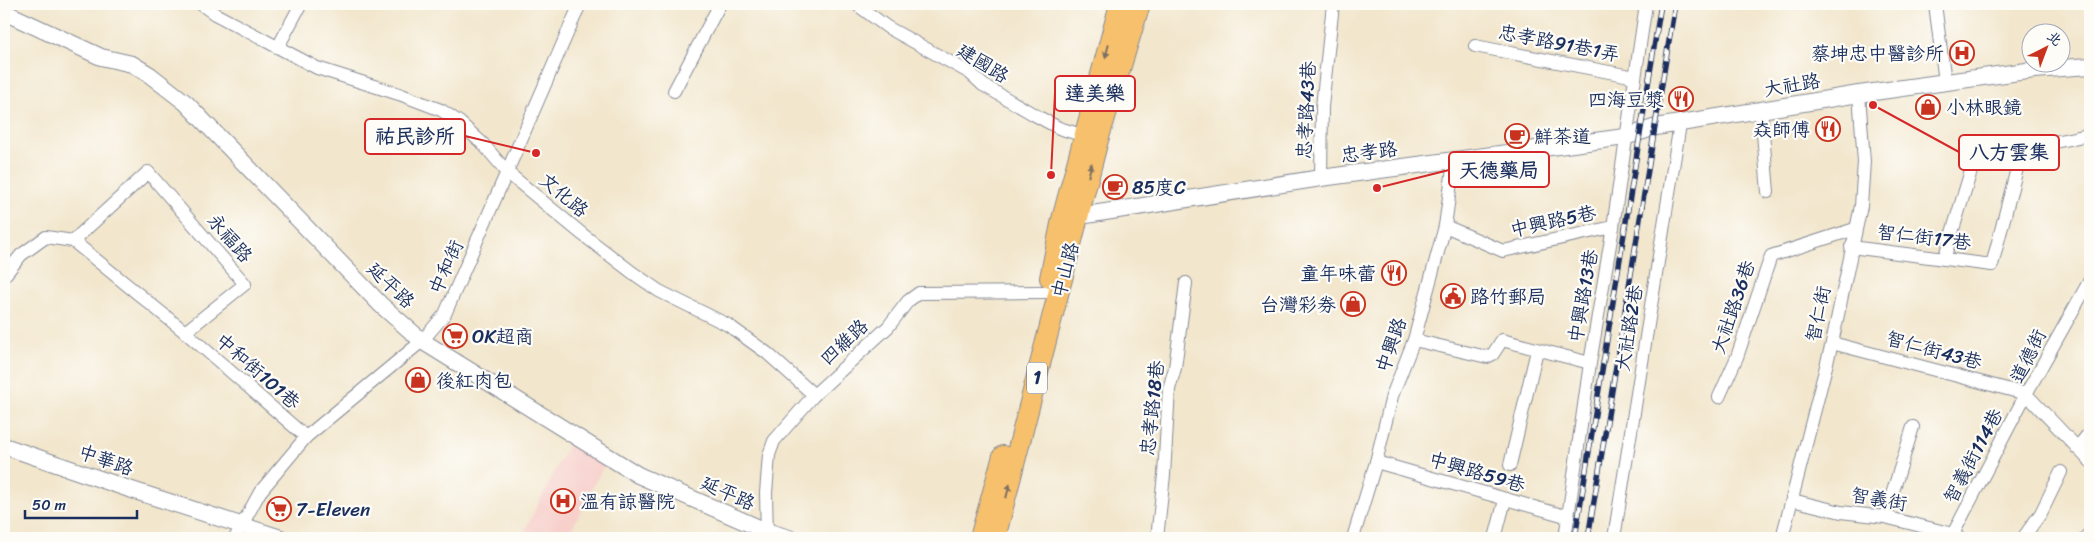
<svg xmlns="http://www.w3.org/2000/svg" width="2094" height="542" font-family="Sriracha,'LXGW WenKai TC',sans-serif">
<style>
.built{fill:#f7d0cc}
.lines{fill:none;stroke-linecap:round;stroke-linejoin:round}
.minor-casing{stroke:#868a95;stroke-width:14}
.tertiary-casing{stroke:#868a95;stroke-width:18}
.primary-casing{stroke:#868a95;stroke-width:22}
.minor{stroke:#fff;stroke-width:12}
.tertiary{stroke:#fff;stroke-width:16}
.primary{stroke:#f7c06c;stroke-width:20}
.rail-casing{stroke:#1b2f5e;stroke-width:5.5}
.rail{stroke:#fdfcf7;stroke-width:4;stroke-dasharray:11;stroke-linecap:butt}
.oneway{fill:#7e7064}
.labels{text-anchor:middle;dominant-baseline:central;stroke-width:4.5;stroke-linejoin:round;paint-order:stroke}
.shield{fill:#fdfcf7;stroke:#5f6c8c;stroke-width:1}
.shield-label{font-size:18px;font-weight:bold;fill:#1b2f5e}
.street-label{font-size:19px;fill:#1b2f5e;stroke:#fdfcf7}
.poi-label{font-size:19px;fill:#1b2f5e;stroke:#fdfcf7;text-anchor:start}
.leader{fill:none;stroke:#d62828;stroke-width:2}
.callout-dot{fill:#d62828;stroke:#fdfcf7;stroke-width:2}
.callout{fill:#fdfcf7;stroke:#d62828;stroke-width:2}
.callout-label{font-size:20px;text-anchor:middle;font-weight:bold;fill:#1b2f5e}
</style>
<rect width="100%" height="100%" fill="#fdfcf7"/>
<filter id="ink" filterUnits="userSpaceOnUse"><feTurbulence type="fractalNoise" baseFrequency=".02" numOctaves="2"/><feDisplacementMap in="SourceGraphic" scale="10" xChannelSelector="R" yChannelSelector="G"/><feConvolveMatrix kernelMatrix="1 2 1 2 8 2 1 2 1" color-interpolation-filters="sRGB"/></filter>
<filter id="wash" filterUnits="userSpaceOnUse"><feTurbulence type="fractalNoise" baseFrequency=".0096" numOctaves="4" result="noise"/><feDisplacementMap in="SourceGraphic" scale="20" xChannelSelector="R" yChannelSelector="G"/><feGaussianBlur stdDeviation="1.12" result="paint"/><feColorMatrix in="noise" values="0 0 0 0 0 0 0 0 0 0 0 0 0 0 0 0 0 1.4 0 .05"/><feComposite in="paint" operator="in"/></filter>
<g filter="url(#wash)">
<rect width="100%" height="100%" fill="#f2e6cc"/>
<!-- built -->
<path class="built" d="M568 445 605 463 567 538H521Z"/>
</g>
<g filter="url(#ink)">
<g class="lines">
<defs>
<g id="minor">
<path d="M201 4 215 14 317 68 399 94 441 110 459 122 483 144 508 173 582 234 633 273 659 291 728 325 767 353 814 395"/>
<path d="M856 4 887 27 970 73 983 85 1033 114 1059 128 1091 138"/>
<path d="M1935 4 1945 82"/>
<path d="M1475 46 1635 77"/>
<path d="M278 47 301 4"/>
<path d="M674 91 720 4"/>
<path d="M1761 110 1768 192"/>
<path d="M1321 178 1322 107 1333 4"/>
<path d="M1445 226 1503 251 1613 227"/>
<path d="M1851 247 1992 265 2022 149 2083 136 2090 140"/>
<path d="M1944 259 1974 161"/>
<path d="M4 276 21 255 46 237 73 241 185 332 245 284 148 172 73 241"/>
<path d="M2090 280 2026 394 2090 461"/>
<path d="M185 332 306 437"/>
<path d="M1414 340 1487 357 1493 354 1502 340 1590 363 1613 227 1646 4"/>
<path d="M1832 343 2026 394 1953 534"/>
<path d="M1719 397 1737 357 1771 256 1855 229"/>
<path d="M2077 448 2090 432"/>
<path d="M1376 462 1569 517"/>
<path d="M1510 465 1537 350"/>
<path d="M1792 500 1841 512 1885 517 1953 534 1959 538"/>
<path d="M1885 517 1913 427"/>
<path d="M235 538 260 492 306 437 422 341 445 314 580 4"/>
<path d="M767 538 766 493 769 455 774 441 814 395 888 327 908 301 919 293 1048 292"/>
<path d="M1157 538 1164 475 1169 389 1175 368 1186 283"/>
<path d="M1353 538 1376 462 1392 396 1414 340 1445 226 1454 161"/>
<path d="M1495 538 1505 500"/>
<path d="M1565 538 1590 363"/>
<path d="M1614 538 1680 124"/>
<path d="M1782 538 1832 343 1861 206 1864 162 1859 94"/>
<path d="M2023 538 2041 513 2061 472"/>
<path d="M2085 538 2090 533"/>
</g>
<g id="tertiary">
<path d="M4 12 101 57 132 64 150 75 186 103 381 305 422 341 638 475 766 531 789 538"/>
<path d="M1067 218 1321 178 1625 137 1656 127 1859 94 2034 70 2090 66"/>
<path d="M4 446 129 489 281 538"/>
</g>
<g id="primary">
<path d="M1050 278 1062 219 1120 4"/>
<path d="M980 538 1003 456"/>
<path d="M995 538 1098 140 1140 4"/>
</g>
</defs>
<!-- minor casing -->
<use href="#minor" class="minor-casing"/>
<!-- tertiary casing -->
<use href="#tertiary" class="tertiary-casing"/>
<!-- primary casing -->
<use href="#primary" class="primary-casing"/>
<!-- minor -->
<use href="#minor" class="minor"/>
<!-- tertiary -->
<use href="#tertiary" class="tertiary"/>
<!-- primary -->
<use href="#primary" class="primary"/>
<defs>
<g id="rail">
<path d="M1575 538 1661 4"/>
<path d="M1588 538 1675 4"/>
</g>
</defs>
<!-- rail casing -->
<use href="#rail" class="rail-casing"/>
<!-- rail -->
<use href="#rail" class="rail"/>
</g>
<!-- one-way arrows -->
<defs><path id="oneway-solid" d="M-6-.8H1V-3.2L6.5 0L1 3.2V.8H-6Z" transform="scale(1.25)"/></defs>
<g class="oneway">
<use href="#oneway-solid" transform="translate(1107 51) rotate(105)"/>
<use href="#oneway-solid" transform="translate(1090 170) rotate(-76)"/>
<use href="#oneway-solid" transform="translate(1008 491) rotate(-75)"/>
</g>
</g>
<!-- icons -->
<defs>
<symbol id="hospital-ring" viewBox="-11 -11 22 22"><circle r="9.5" fill="#fdfcf7" stroke="#c8321e" stroke-width="1.5"/><path d="M-5-5h3v3.5h4V-5h3V5h-3V1.5h-4V5h-3Z" fill="#c8321e"/></symbol>
<symbol id="restaurant-ring" viewBox="-11 -11 22 22"><circle r="9.5" fill="#fdfcf7" stroke="#c8321e" stroke-width="1.5"/><path d="M-5-6h1v4h1v-4h1v4h1v-4h1v5L-1.5 .5V6h-2V.5L-5-1ZM5-6V6H3V1.5H1.5Q1.5-4 5-6Z" fill="#c8321e"/></symbol>
<symbol id="shop-ring" viewBox="-11 -11 22 22"><circle r="9.5" fill="#fdfcf7" stroke="#c8321e" stroke-width="1.5"/><path d="M-5-2.5h2.3a2.7 3.5 0 0 1 5.4 0H5L5.5 6h-11ZM-1.5-2.5h3a1.5 2.3 0 0 0-3 0Z" fill="#c8321e"/></symbol>
<symbol id="cafe-ring" viewBox="-11 -11 22 22"><circle r="9.5" fill="#fdfcf7" stroke="#c8321e" stroke-width="1.5"/><path d="M-5.5-4.5H6V0H3Q3 3.5 0 3.5H-2.5Q-5.5 3.5-5.5 0ZM3-3.2v2h1.7v-2ZM-6 4.5H4V6H-6Z" fill="#c8321e"/></symbol>
<symbol id="civic-ring" viewBox="-11 -11 22 22"><circle r="9.5" fill="#fdfcf7" stroke="#c8321e" stroke-width="1.5"/><path d="M-.6-6.5H3V-4.5H.6V-3L4-1V1h2V6H-6V1h2V-1L-.6-3ZM-1.2 2.5V6h2.4V2.5Z" fill="#c8321e"/></symbol>
<symbol id="supermarket-ring" viewBox="-11 -11 22 22"><circle r="9.5" fill="#fdfcf7" stroke="#c8321e" stroke-width="1.5"/><path d="M-6-5.5h2.5l.6 2H6L4.5 2H-2.5L-4.4-4H-6ZM-1.5 3.2a1.3 1.3 0 1 0 .1 0ZM3 3.2a1.3 1.3 0 1 0 .1 0Z" fill="#c8321e"/></symbol>
</defs>
<g fill-rule="evenodd">
<use href="#hospital-ring" x="1948" y="39" width="28" height="28"/>
<use href="#restaurant-ring" x="1667" y="85" width="28" height="28"/>
<use href="#shop-ring" x="1914" y="93" width="28" height="28"/>
<use href="#restaurant-ring" x="1814" y="115" width="28" height="28"/>
<use href="#cafe-ring" x="1503" y="122" width="28" height="28"/>
<use href="#cafe-ring" x="1101" y="173" width="28" height="28"/>
<use href="#restaurant-ring" x="1380" y="259" width="28" height="28"/>
<use href="#civic-ring" x="1439" y="282" width="28" height="28"/>
<use href="#shop-ring" x="1339" y="290" width="28" height="28"/>
<use href="#supermarket-ring" x="441" y="322" width="28" height="28"/>
<use href="#shop-ring" x="404" y="366" width="28" height="28"/>
<use href="#hospital-ring" x="549" y="487" width="28" height="28"/>
<use href="#supermarket-ring" x="265" y="495" width="28" height="28"/>
</g>
<g class="labels">
<!-- shield labels -->
<rect class="shield" x="1027" y="362.5" width="20" height="31" rx="4"/>
<g class="shield-label">
<text x="1037" y="378">1</text>
</g>
<!-- street labels -->
<g class="street-label">
<text transform="translate(1559 43) rotate(11)">忠孝路91巷1弄</text>
<text transform="translate(983 63) rotate(32)">建國路</text>
<text transform="translate(1792 85) rotate(-10)">大社路</text>
<text transform="translate(1306 110) rotate(-87)">忠孝路43巷</text>
<text transform="translate(1369 152) rotate(-7)">忠孝路</text>
<text transform="translate(564 195) rotate(40)">文化路</text>
<text transform="translate(1553 221) rotate(-12)">中興路5巷</text>
<text transform="translate(1924 237) rotate(7)">智仁街17巷</text>
<text transform="translate(230 238) rotate(49)">永福路</text>
<text transform="translate(446 267) rotate(-66)">中和街</text>
<text transform="translate(1065 270) rotate(-75)">中山路</text>
<text transform="translate(391 285) rotate(44)">延平路</text>
<text transform="translate(1583 296) rotate(-80)">中興路13巷</text>
<text transform="translate(1733 307) rotate(-71)">大社路36巷</text>
<text transform="translate(1818 314) rotate(-78)">智仁街</text>
<text transform="translate(1629 328) rotate(-81)">大社路2巷</text>
<text transform="translate(844 342) rotate(-43)">四維路</text>
<text transform="translate(1391 345) rotate(-71)">中興路</text>
<text transform="translate(1934 350) rotate(15)">智仁街43巷</text>
<text transform="translate(2028 356) rotate(-64)">道德街</text>
<text transform="translate(258 371) rotate(41)">中和街101巷</text>
<text transform="translate(1152 408) rotate(-84)">忠孝路18巷</text>
<text transform="translate(1973 456) rotate(-62)">智義街114巷</text>
<text transform="translate(106 460) rotate(19)">中華路</text>
<text transform="translate(1477 472) rotate(16)">中興路59巷</text>
<text transform="translate(728 493) rotate(24)">延平路</text>
<text transform="translate(1879 499) rotate(10)">智義街</text>
</g>
<!-- poi labels -->
<g class="poi-label">
<text x="1944" y="53" text-anchor="end">蔡坤忠中醫診所</text>
<text x="1664" y="99" text-anchor="end">四海豆漿</text>
<text x="1946" y="107">小林眼鏡</text>
<text x="1810" y="129" text-anchor="end">𡘙師傅</text>
<text x="1534" y="136">鮮茶道</text>
<text x="1132" y="187">85度C</text>
<text x="1376" y="273" text-anchor="end">童年味蕾</text>
<text x="1470" y="296">路竹郵局</text>
<text x="1336" y="304" text-anchor="end">台灣彩券</text>
<text x="472" y="336">OK超商</text>
<text x="436" y="380">後紅肉包</text>
<text x="580" y="501">溫有諒醫院</text>
<text x="296" y="509">7-Eleven</text>
</g>
</g>
<!-- callouts -->
<path class="leader" d="M1051 175L1055 93M536 153L465 136M1873 105L1959 152M1377 188L1449 170"/>
<g class="callout-dot">
<circle cx="1051" cy="175" r="5"/>
<circle cx="536" cy="153" r="5"/>
<circle cx="1873" cy="105" r="5"/>
<circle cx="1377" cy="188" r="5"/>
</g>
<g class="callout">
<rect x="1055" y="76" width="80" height="35" rx="5"/>
<rect x="365" y="119" width="100" height="35" rx="5"/>
<rect x="1959" y="135" width="100" height="35" rx="5"/>
<rect x="1449" y="152" width="100" height="35" rx="5"/>
</g>
<g class="callout-label">
<text x="1095" y="100">達美樂</text>
<text x="415" y="143">祐民診所</text>
<text x="2009" y="159">八方雲集</text>
<text x="1499" y="177">天德藥局</text>
</g>
<!-- margin -->
<rect width="2094" height="542" fill="none" stroke="#fdfcf7" stroke-width="20"/>
<!-- north arrow -->
<g transform="translate(2046 48) rotate(42)"><circle r="24" fill="#fdfcf7" stroke="#a3aaba"/>
<path d="M0-4L9 19L0 12L-9 19Z" fill="#c8321e"/>
<text y="-8" font-size="14" font-weight="bold" text-anchor="middle" fill="#1b2f5e">北</text>
</g>
<!-- scale -->
<path d="M25 510v8h112v-8" fill="none" stroke="#1b2f5e" stroke-width="2.5"/>
<text x="32" y="510" font-size="15" fill="#1b2f5e" stroke="#fdfcf7" stroke-width="4" paint-order="stroke">50 m</text>
</svg>
